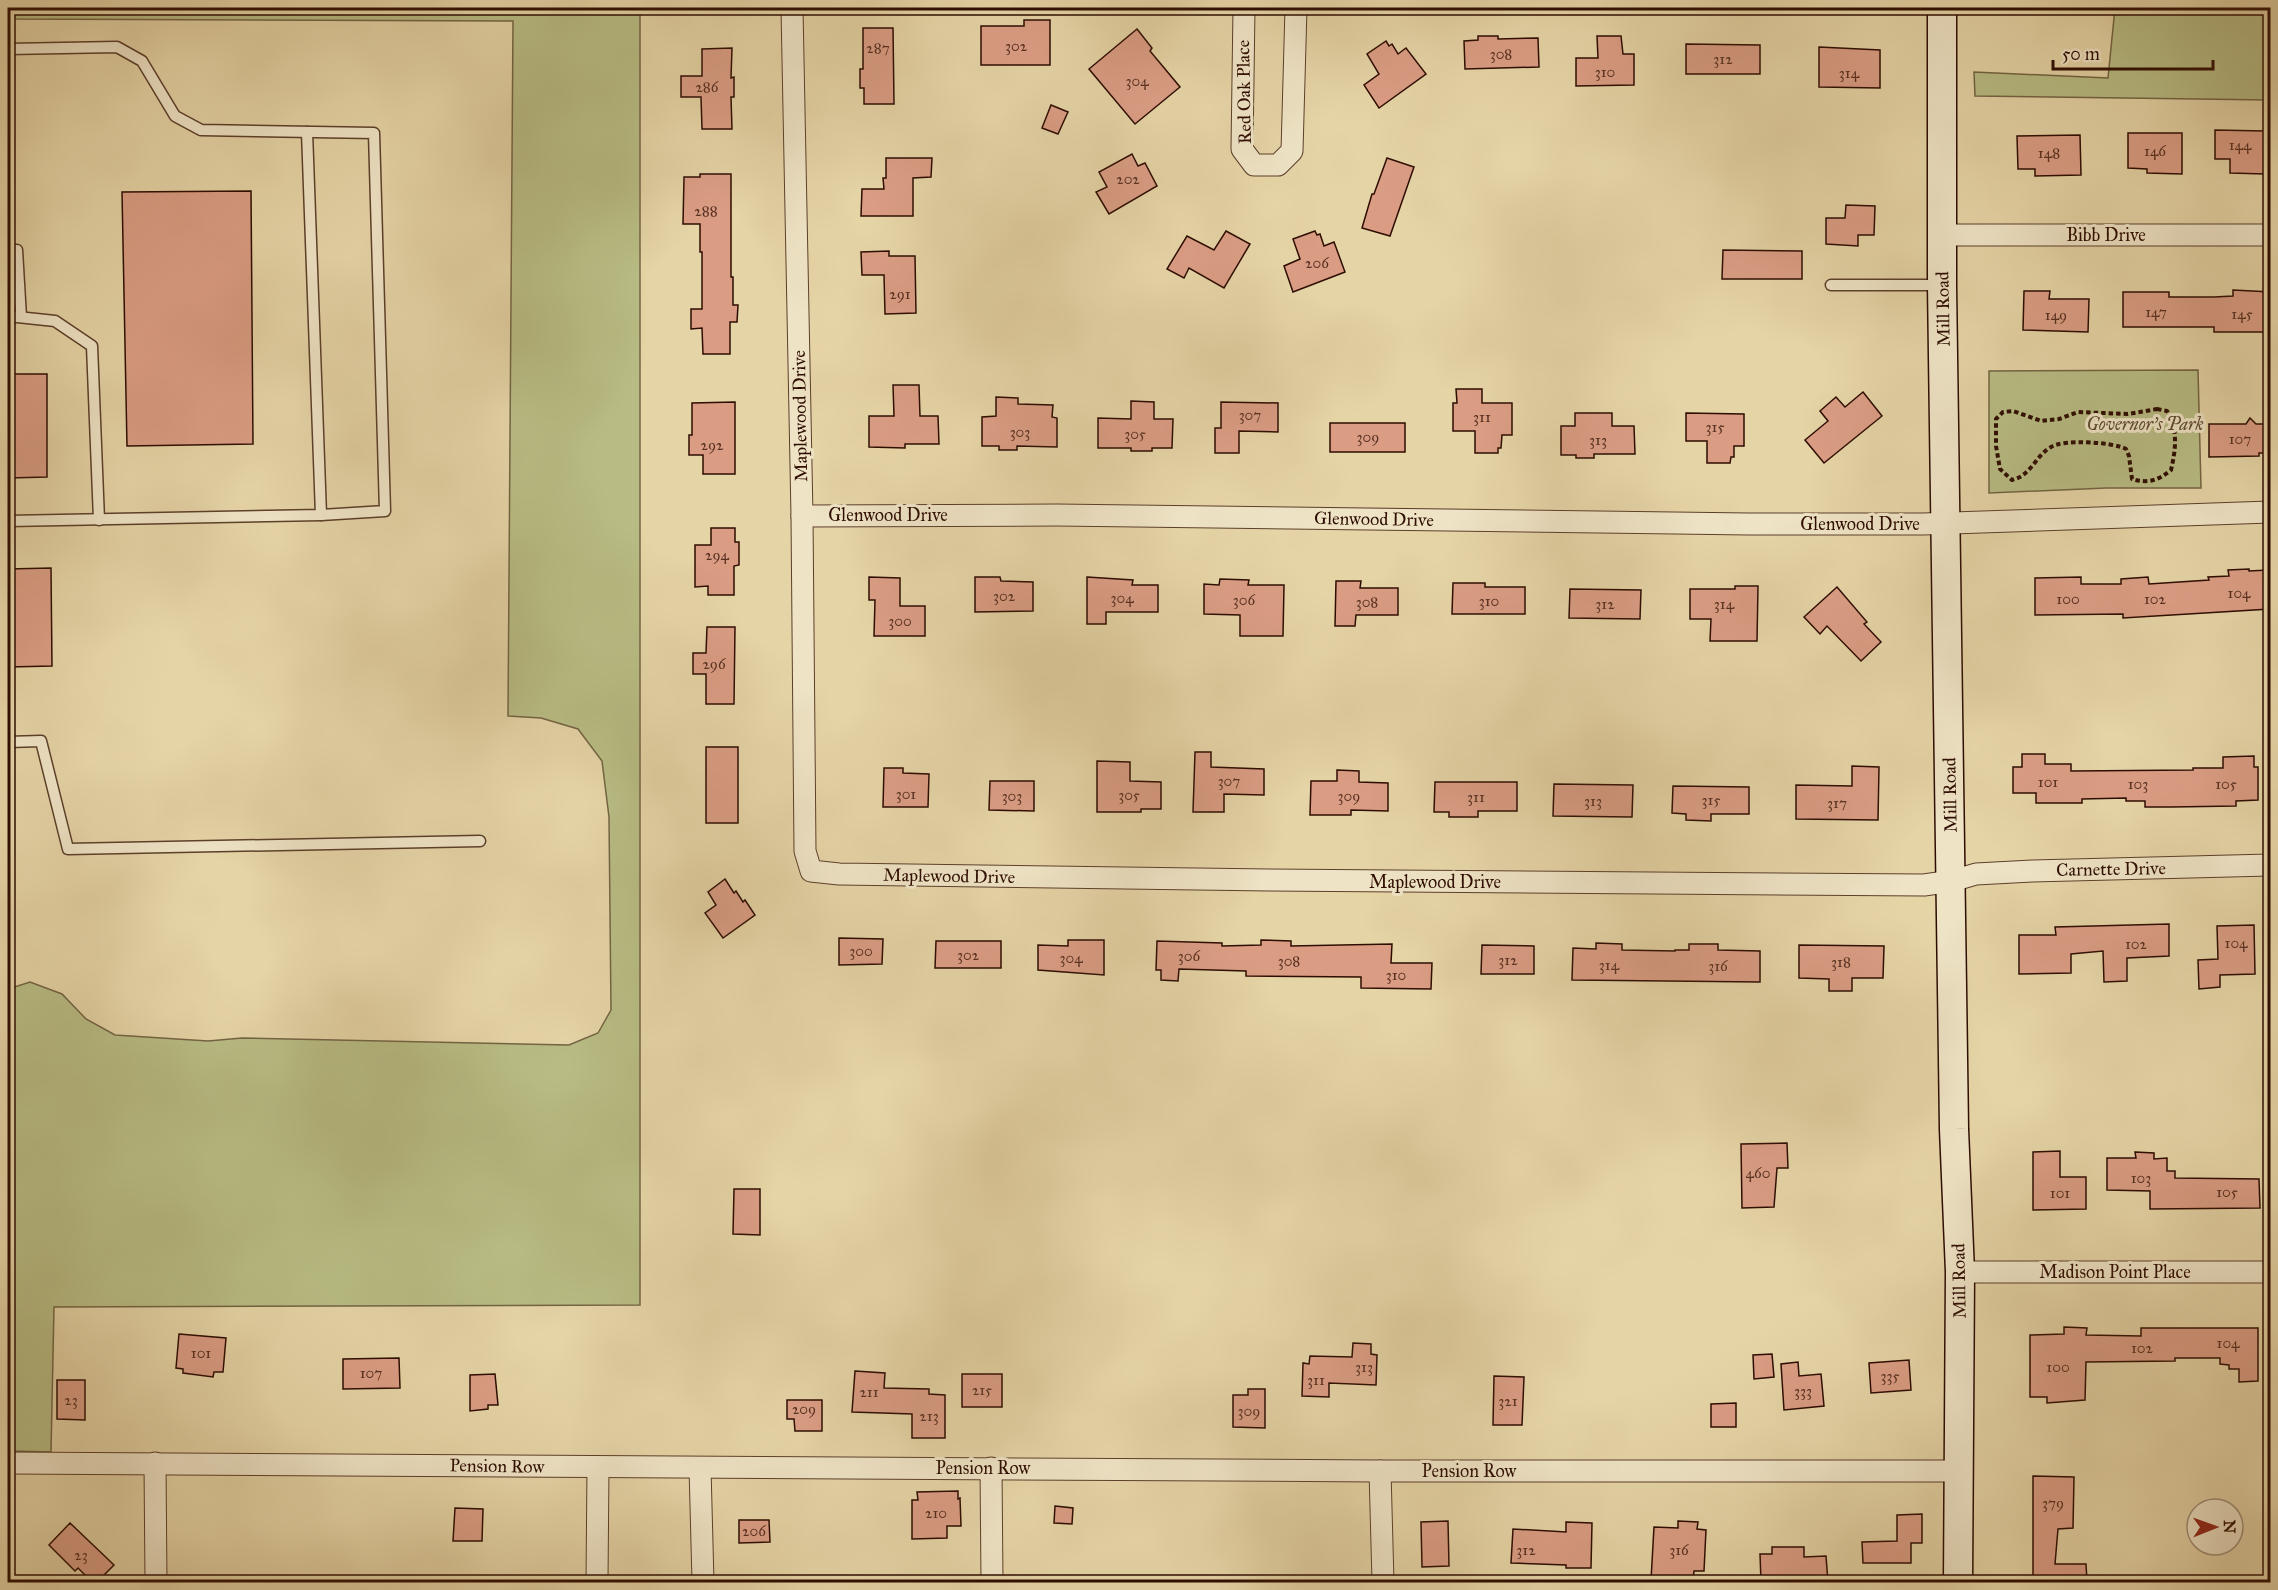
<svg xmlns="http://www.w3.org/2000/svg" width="2278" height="1590" font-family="'IM FELL Great Primer',serif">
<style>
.green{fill:#b8bc84;stroke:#736443;stroke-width:1.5}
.building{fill:#da9d84;stroke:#2e0d02;stroke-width:1.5}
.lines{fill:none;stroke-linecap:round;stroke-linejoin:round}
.lane-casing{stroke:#5c3f2b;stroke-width:13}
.street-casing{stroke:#5c3f2b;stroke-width:23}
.secondary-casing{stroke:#2e0d02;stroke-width:31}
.path{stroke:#2e0d02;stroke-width:4;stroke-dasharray:4.5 3;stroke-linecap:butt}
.lane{stroke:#eee3c5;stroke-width:10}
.street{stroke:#eee3c5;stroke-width:21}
.secondary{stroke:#eee3c5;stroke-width:28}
.labels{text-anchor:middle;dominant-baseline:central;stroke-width:6;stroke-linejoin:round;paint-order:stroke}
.number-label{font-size:15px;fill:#593122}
.street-label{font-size:18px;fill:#2e0d02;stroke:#eee3c5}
.park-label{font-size:18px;font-style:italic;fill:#5e4a30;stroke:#eee3c5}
</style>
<rect width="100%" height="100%" fill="#e5d4a6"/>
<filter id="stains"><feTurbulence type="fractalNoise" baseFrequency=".00333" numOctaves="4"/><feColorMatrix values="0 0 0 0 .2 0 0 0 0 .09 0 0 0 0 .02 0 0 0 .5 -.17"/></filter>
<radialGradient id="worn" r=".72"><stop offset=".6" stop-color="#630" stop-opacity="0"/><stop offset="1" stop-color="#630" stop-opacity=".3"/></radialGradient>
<!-- green -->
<g class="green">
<path d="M8 8H640V1305L54 1307 51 1452 8 1451V989L30 982 62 994 86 1019 115 1035 208 1041 242 1038 569 1045 598 1033 611 1010 609 817 602 761 578 729 541 718 508 716 513 21 8 19Z"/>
<path d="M2115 8H2270V100L1975 96 1974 72 2108 78Z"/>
<path d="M2198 370 2201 488H2106L1989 493V371Z"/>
</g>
<!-- building -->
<g class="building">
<path d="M1024 20H1050V65H981V26H1024Z"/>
<path d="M863 28H893L894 104H864V88H860V69H863Z"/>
<path d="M1137 29 1152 48 1150 51 1180 87 1135 124 1089 69Z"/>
<path d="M1478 36H1498V39L1538 38 1539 67 1465 69 1464 41 1478 40Z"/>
<path d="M1597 36H1621L1623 54H1634V85L1576 86V58H1598Z"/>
<path d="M1386 41 1389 46 1392 44 1398 54 1406 48 1426 74 1379 108 1364 85 1379 74 1367 54Z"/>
<path d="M1686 44 1760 45V74H1686Z"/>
<path d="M1819 47 1880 50V88L1819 87Z"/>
<path d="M732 48 731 78 734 77V97H731L732 129H702L701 97H681V76H702V49Z"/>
<path d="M1051 105 1068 112 1058 134 1042 128Z"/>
<path d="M2215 130 2265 131V174L2230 173V159H2215Z"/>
<path d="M2128 133H2182V174L2147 173V169L2128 168Z"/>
<path d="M2080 135 2081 175 2035 176V169H2018L2017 136Z"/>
<path d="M1132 154 1138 166 1145 163 1157 186 1109 214 1096 192 1107 187 1099 172Z"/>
<path d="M886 158H932L931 177 913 178V216H861L862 189H884L883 178H886Z"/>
<path d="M1387 158 1414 167 1390 236 1362 228 1372 194H1374Z"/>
<path d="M700 174H731V277H733V305H738L737 322H730V354H703L702 328 691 329V309H702V252H700V224H683L684 177H700Z"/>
<path d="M251 191 253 444 127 446 122 192Z"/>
<path d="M1846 205 1875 206 1874 235H1858V246L1826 244V218H1845Z"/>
<path d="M1226 231 1250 244 1224 288 1189 268 1184 278 1167 269 1187 236 1214 250Z"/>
<path d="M1315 231 1317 235 1320 234 1324 246 1334 242 1345 272 1293 292 1284 266 1300 259 1293 239Z"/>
<path d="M1723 250 1802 251V279H1722Z"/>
<path d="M889 251V256H915L916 313 885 314 884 275H862L861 252Z"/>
<path d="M2233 290 2271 292V332H2214V327H2123V292H2169V297H2214L2233 296Z"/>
<path d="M2024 291H2050L2049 299H2089L2088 332 2023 330Z"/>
<path d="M8 374H47V477L8 478Z"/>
<path d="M893 385H919L920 416H938L939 444H905V448L869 447V416H894Z"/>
<path d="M1456 389H1482V403H1512V435H1502L1501 448H1498V453H1475V431H1453V403H1457Z"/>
<path d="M1863 392 1882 416 1824 463 1805 440 1828 421 1820 411 1836 397 1845 407Z"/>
<path d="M996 397 1018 398V404L1053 405 1052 417 1057 418V447L1017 446V450H999V446H982V417L996 416Z"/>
<path d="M1131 401 1154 402V419H1173L1172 448H1152V451H1131V448H1098V418L1131 419Z"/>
<path d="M735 402V474H703V455H689V435H692V403Z"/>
<path d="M1221 402 1278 403V432L1239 431V453H1215V428H1221Z"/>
<path d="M1575 413H1612V426H1634L1635 454H1594V458H1576V455H1561V426H1575Z"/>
<path d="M1686 413 1744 414V446H1734V457H1731L1730 463H1707V441H1686Z"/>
<path d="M2250 418 2256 424H2271V453H2259V456L2209 457V424H2246Z"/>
<rect x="1330" y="423" width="75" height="29"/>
<path d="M711 528H735V542H739V565L734 566V595H708V586L695 587V545H711Z"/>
<path d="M51 568 52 666 8 667V569Z"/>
<path d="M2249 569V571L2268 570 2270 609 2123 618V614L2035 615V578L2081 577V584H2121V579L2148 577 2149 584 2209 580 2208 577 2229 576 2228 570Z"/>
<path d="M869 577 900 578V606H925V636H874L875 600H869Z"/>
<path d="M975 577H1000L1001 581 1033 582V611L975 612Z"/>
<path d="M1087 577 1133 580 1132 585H1158V612H1106V624H1087Z"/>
<path d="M1220 579 1249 580 1248 585H1284L1283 636H1240V615L1204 614V584L1219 585Z"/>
<path d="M1336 581H1361L1360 588H1398V615H1356L1355 626H1335Z"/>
<path d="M1453 583H1485V587H1525V614H1452Z"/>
<path d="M1735 586H1758L1757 641H1710L1711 619H1690V589H1735Z"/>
<path d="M1837 587 1867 622 1864 624 1881 642 1861 661 1827 626 1820 634 1804 617Z"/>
<path d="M1570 589 1641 590 1640 619 1569 618Z"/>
<path d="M707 627H735L734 704H706V674H693V653H706Z"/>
<rect x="706" y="747" width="32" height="76"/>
<path d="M1195 752H1211V767L1264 769V795L1224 794V812H1193Z"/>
<path d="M2022 754H2045V764H2071V771L2193 770V768H2223V757L2254 756V767H2258V800L2236 801V806L2171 807H2145V801H2126V798L2082 799V803H2036V793H2013V767H2022Z"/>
<path d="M1097 761 1130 762V781L1161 782V809H1141V812H1097Z"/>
<path d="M1852 766 1879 767 1878 820 1796 819V785L1852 786Z"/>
<path d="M884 768H903V773L929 774 928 807H883Z"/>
<path d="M1337 770 1359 771V782L1388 783V811L1351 810V815H1310L1311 781H1337Z"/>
<path d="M990 781H1034V811L989 810Z"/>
<path d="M1435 782H1517V811H1478V817H1449V812H1434Z"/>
<path d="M1554 784 1633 785 1632 817 1553 816Z"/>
<path d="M1673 786 1749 787V814H1711V821L1686 820V814L1672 813Z"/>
<path d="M725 879 734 893 736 891 743 902 745 900 755 915 723 938 705 913 716 905 708 892Z"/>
<path d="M2169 924V956L2127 958V981L2104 982 2103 951 2071 954V973L2019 974V935H2056L2055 927Z"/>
<path d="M2254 925 2255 974 2220 975V987L2199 989 2198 960 2218 959 2217 926Z"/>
<path d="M839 938 883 939 882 964 839 965Z"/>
<path d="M1068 940H1104V975L1038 970V945L1068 946Z"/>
<path d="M1261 940 1291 941V946L1392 944 1391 963H1432L1431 989 1361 988V977L1246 976V971L1179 969 1178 981 1161 980V970H1156L1157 941 1222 943V946L1261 945Z"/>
<path d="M936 941H1001V968H935Z"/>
<path d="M1596 943 1622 944V950L1675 951V950H1689V944H1718V950L1760 951V982L1572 980 1573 948 1596 949Z"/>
<path d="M1482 945 1534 946V974H1481Z"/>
<path d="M1799 945 1884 946 1883 978H1852V991H1829V979L1799 978Z"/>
<path d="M1787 1143 1788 1168H1777L1774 1207 1742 1208 1741 1144Z"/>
<path d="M2060 1151V1177H2086V1209L2033 1210V1152Z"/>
<path d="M2135 1152 2154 1153V1159L2167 1158V1171H2175V1178L2259 1179 2260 1208 2150 1209V1191L2107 1190V1158H2136Z"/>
<path d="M734 1189H760V1235L733 1234Z"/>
<path d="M2064 1327 2087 1328 2086 1335 2141 1336V1328H2258V1381L2239 1382V1369H2229V1365L2220 1364V1358H2175V1361L2086 1362 2085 1400 2047 1403V1397H2030V1335L2064 1334Z"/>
<path d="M179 1334 226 1338 223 1372H214L213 1377 183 1373V1369L176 1368Z"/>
<path d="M1353 1343 1371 1344V1354L1377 1355 1376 1385 1329 1383V1397L1302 1396 1303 1363 1309 1364 1310 1356 1352 1357Z"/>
<path d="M1772 1354 1774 1377 1754 1379 1753 1355Z"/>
<path d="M399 1358 400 1388 343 1389V1359Z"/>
<path d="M1909 1360 1911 1390 1871 1393 1869 1363Z"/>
<path d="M1798 1362 1799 1376 1821 1374 1824 1406 1784 1410 1781 1364Z"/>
<path d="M855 1371 885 1373 884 1388 929 1389V1394L945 1395V1438H912V1414L852 1412Z"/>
<path d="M495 1374 498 1405H488V1409L470 1411V1375Z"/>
<rect x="962" y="1374" width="40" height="33"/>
<path d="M1494 1376 1524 1377 1522 1425H1493Z"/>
<path d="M57 1380H85V1420L57 1419Z"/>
<path d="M1248 1389H1265V1428L1233 1427V1395H1248Z"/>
<path d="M787 1400H822V1431H795L794 1419H787Z"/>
<path d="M1736 1403V1427H1711V1404Z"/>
<path d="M2033 1476 2074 1477 2073 1528 2058 1529 2055 1564H2086L2087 1581 2033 1582Z"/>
<path d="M958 1491V1499L960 1498 961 1526H947V1538L912 1539V1500H918L917 1492Z"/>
<path d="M1055 1506 1073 1508 1072 1524 1054 1523Z"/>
<path d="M455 1508 483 1509 482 1541H453Z"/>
<path d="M1922 1514V1543H1911V1563H1863L1862 1542 1897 1541V1515Z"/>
<path d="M739 1520H769L770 1542 739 1543Z"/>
<path d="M1448 1521 1449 1566 1422 1567 1421 1522Z"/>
<path d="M1678 1521 1698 1522 1697 1529 1706 1530 1704 1571H1694L1693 1581 1651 1580 1654 1527 1678 1528Z"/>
<path d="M1566 1522 1592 1523 1591 1568H1566V1565L1511 1563 1513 1529 1566 1532Z"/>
<path d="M70 1523 114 1565 97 1582H92L78 1568 75 1571 49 1545Z"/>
<path d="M1772 1547H1804V1557L1826 1556 1828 1582H1761L1760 1554H1772Z"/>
</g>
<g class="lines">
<defs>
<g id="lane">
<path d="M8 49 117 47 142 61 175 116 201 130 374 133 385 511 321 515 8 521"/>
<path d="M307 132 321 515"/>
<path d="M8 250H17L21 317"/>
<path d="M1831 285H1942"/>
<path d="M8 316 55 321 92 346 99 520"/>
<path d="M8 742 41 741 68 849 480 841"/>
</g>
<g id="street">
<path d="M792 8 802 516 805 851 811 871 839 874 1269 880 1924 885 1952 881 1976 874 2032 871 2270 865"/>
<path d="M1244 8 1242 149 1254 165H1278L1292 151 1296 8"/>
<path d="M1942 235H2270"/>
<path d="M802 516 1057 515 1749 524H1923L2270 512"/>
<path d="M1960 1272H2270"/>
<path d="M8 1463 1380 1471H1958"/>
<path d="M155 1463 156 1582"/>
<path d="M700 1468 703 1582"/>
<path d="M991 1468 992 1582"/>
<path d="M1380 1471 1383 1582"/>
<path d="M597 1582 598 1467"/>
</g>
<path id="secondary" d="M1942 8V285L1954 1129 1960 1272 1958 1582"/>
</defs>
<!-- lane casing -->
<use href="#lane" class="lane-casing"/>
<!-- street casing -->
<use href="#street" class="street-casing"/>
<!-- secondary casing -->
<use href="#secondary" class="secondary-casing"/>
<!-- path -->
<path class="path" d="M2157 409 2167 411C2178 429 2176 449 2171 470 2159 480 2148 484 2132 479L2129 456 2126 449C2113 442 2063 439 2051 447 2036 455 2031 476 2012 480L2000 469 1996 446V419L2003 412 2013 411 2041 421 2059 419 2078 412 2128 414Z"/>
<!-- lane -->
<use href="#lane" class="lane"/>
<!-- street -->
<use href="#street" class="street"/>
<!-- secondary -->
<use href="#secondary" class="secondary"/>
</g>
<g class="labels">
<!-- number labels -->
<g class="number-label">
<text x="1016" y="46">302</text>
<text x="878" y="48">287</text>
<text x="1501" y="54">308</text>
<text x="1723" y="59">312</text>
<text x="1605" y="72">310</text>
<text x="1849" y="73">314</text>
<text x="1137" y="81">304</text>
<text x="707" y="87">286</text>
<text x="2240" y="145">144</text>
<text x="2155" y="151">146</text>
<text x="2049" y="153">148</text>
<text x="1128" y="179">202</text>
<text x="706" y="211">288</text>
<text x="1317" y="263">206</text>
<text x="900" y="294">291</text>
<text x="2156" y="312">147</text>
<text x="2242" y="314">145</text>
<text x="2056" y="315">149</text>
<text x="1250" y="415">307</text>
<text x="1482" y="417">311</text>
<text x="1715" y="427">315</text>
<text x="1020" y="432">303</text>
<text x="1135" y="434">305</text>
<text x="1368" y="437">309</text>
<text x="2240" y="439">107</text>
<text x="1598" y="440">313</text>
<text x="712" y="445">292</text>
<text x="717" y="555">294</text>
<text x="2239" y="593">104</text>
<text x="1004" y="596">302</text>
<text x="1122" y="598">304</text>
<text x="2068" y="599">100</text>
<text x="2155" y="599">102</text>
<text x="1244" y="600">306</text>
<text x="1489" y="601">310</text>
<text x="1367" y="602">308</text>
<text x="1605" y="604">312</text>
<text x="1724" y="604">314</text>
<text x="900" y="621">300</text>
<text x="714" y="664">296</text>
<text x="1229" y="781">307</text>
<text x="2048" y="782">101</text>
<text x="2138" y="784">103</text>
<text x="2226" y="784">105</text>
<text x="906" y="794">301</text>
<text x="1129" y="795">305</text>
<text x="1012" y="796">303</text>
<text x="1349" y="796">309</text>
<text x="1476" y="797">311</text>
<text x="1711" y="800">315</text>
<text x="1593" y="801">313</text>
<text x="1837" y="803">317</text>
<text x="2236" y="943">104</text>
<text x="2136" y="944">102</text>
<text x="861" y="951">300</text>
<text x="968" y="955">302</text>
<text x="1189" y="956">306</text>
<text x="1071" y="958">304</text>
<text x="1508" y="960">312</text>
<text x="1289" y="961">308</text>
<text x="1841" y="962">318</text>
<text x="1609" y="965">314</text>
<text x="1718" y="966">316</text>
<text x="1396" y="975">310</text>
<text x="1758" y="1173">460</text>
<text x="2141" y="1178">103</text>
<text x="2227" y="1192">105</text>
<text x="2060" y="1193">101</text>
<text x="2228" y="1343">104</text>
<text x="2142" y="1348">102</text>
<text x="201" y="1353">101</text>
<text x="1364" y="1367">313</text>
<text x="2058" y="1367">100</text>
<text x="371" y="1373">107</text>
<text x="1890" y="1376">335</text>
<text x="1316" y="1380">311</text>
<text x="982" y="1390">215</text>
<text x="1803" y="1391">333</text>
<text x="869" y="1392">211</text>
<text x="71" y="1400">23</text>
<text x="1508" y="1401">321</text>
<text x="804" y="1409">209</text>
<text x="1249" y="1411">309</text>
<text x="929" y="1416">213</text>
<text x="2053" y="1503">379</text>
<text x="936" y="1513">210</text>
<text x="754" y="1531">206</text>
<text x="1526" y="1550">312</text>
<text x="1679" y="1550">316</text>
<text x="81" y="1555">23</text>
</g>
<!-- street labels -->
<g class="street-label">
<text transform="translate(1244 92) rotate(-91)">Red Oak Place</text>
<text x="2106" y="235">Bibb Drive</text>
<text transform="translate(1943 309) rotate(-91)">Mill Road</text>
<text transform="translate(800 416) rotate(-91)">Maplewood Drive</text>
<text x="888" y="515">Glenwood Drive</text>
<text transform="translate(1374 519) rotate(1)">Glenwood Drive</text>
<text x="1860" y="524">Glenwood Drive</text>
<text transform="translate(1950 795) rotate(-91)">Mill Road</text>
<text transform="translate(2111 869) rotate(-1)">Carnette Drive</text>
<text transform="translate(949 876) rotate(1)">Maplewood Drive</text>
<text x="1435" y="882">Maplewood Drive</text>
<text x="2115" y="1272">Madison Point Place</text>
<text transform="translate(1959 1281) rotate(-91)">Mill Road</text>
<text transform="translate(497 1466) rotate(1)">Pension Row</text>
<text x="983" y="1468">Pension Row</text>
<text x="1469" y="1471">Pension Row</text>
</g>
<!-- park labels -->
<g class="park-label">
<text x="2145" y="424">Governor's Park</text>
</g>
</g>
<!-- margin -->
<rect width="2278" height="1590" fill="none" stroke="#e5d4a6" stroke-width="30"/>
<rect x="9" y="9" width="2260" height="1572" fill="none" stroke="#2e0d02" stroke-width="3"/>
<rect x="15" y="15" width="2248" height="1560" fill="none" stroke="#2e0d02" stroke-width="1.5"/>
<!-- north arrow -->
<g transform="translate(2215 1527) rotate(89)"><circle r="28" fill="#eee3c5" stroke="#a18d77" stroke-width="1.5"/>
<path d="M0-4.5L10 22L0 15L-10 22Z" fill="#8f2418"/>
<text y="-9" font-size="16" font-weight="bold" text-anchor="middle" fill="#2e0d02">N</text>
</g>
<!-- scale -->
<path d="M2053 60v9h160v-9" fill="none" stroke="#2e0d02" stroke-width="3"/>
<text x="2062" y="60" font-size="18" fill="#2e0d02" stroke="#eee3c5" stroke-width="4.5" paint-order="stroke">50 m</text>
<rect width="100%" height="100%" filter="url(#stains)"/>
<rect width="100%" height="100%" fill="url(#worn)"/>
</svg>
